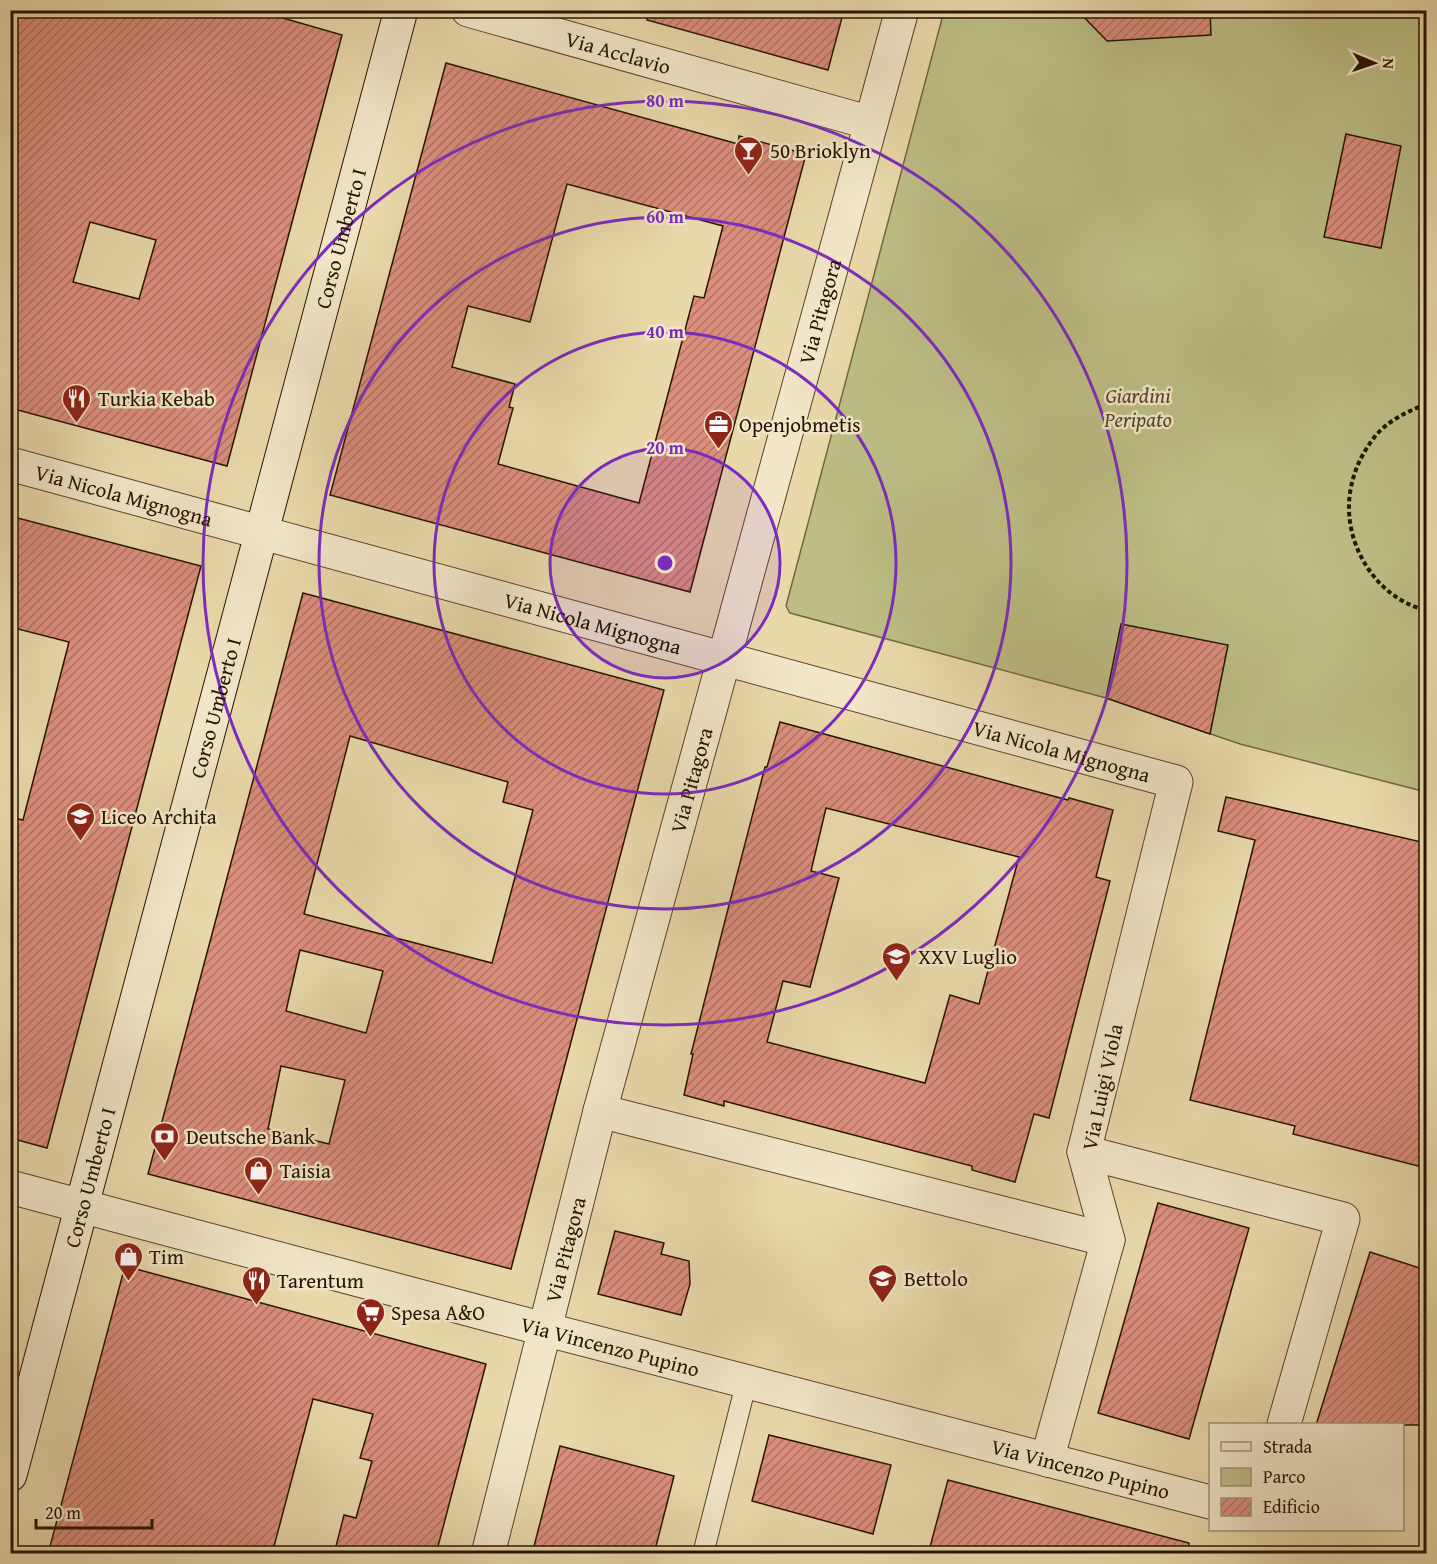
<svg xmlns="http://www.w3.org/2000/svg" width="1437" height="1564" font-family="'Gentium Book Plus',serif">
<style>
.park{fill:#bcbe85;stroke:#726842;stroke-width:1.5}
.building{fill:url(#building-hatch);stroke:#281300;stroke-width:1.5;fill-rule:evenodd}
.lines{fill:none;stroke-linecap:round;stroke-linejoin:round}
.lane-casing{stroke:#58442a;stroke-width:22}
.street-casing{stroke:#58442a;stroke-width:35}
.secondary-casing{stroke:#281300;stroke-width:35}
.path{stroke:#281300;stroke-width:4;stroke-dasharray:4.5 3;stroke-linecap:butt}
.lane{stroke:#f1e6c8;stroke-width:20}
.street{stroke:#f1e6c8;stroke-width:33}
.secondary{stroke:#f1e6c8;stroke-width:33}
.ring{fill:none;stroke:#7b2cbf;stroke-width:3}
.labels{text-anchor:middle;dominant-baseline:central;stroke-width:5;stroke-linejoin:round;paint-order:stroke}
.street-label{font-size:21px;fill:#281300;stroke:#f1e6c8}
.poi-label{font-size:21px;fill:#281300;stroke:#f1e6c8;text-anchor:start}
.park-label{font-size:21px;font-style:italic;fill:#544628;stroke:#f1e6c8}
.centre{fill:#7b2cbf;stroke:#f1e6c8;stroke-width:3}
.ring-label{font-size:18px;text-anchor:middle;font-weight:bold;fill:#7b2cbf;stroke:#f1e6c8;stroke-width:5;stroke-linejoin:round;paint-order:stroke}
</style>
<defs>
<pattern id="building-hatch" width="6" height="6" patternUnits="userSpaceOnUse" patternTransform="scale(1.5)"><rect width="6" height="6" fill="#dc8e7d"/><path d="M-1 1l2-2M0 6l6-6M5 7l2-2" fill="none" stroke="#b27364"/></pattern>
</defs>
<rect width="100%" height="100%" fill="#e9d9aa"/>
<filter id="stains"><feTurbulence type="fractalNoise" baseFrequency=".00333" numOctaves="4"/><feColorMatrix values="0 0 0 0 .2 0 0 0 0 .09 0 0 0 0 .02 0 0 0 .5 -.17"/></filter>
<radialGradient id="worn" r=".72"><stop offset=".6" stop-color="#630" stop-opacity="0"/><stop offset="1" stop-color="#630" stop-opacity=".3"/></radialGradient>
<!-- park -->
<path class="park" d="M944 11H1426V792L1240 744 1106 698 790 613 786 606Z"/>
<!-- building -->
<g class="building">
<path d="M10 10H255L342 35 227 466 10 408ZM90 222 156 240 139 299 73 282Z"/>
<path d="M648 10H844L828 70 647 20Z"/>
<path d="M1077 10H1210L1211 35 1107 41Z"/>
<path d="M446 63 738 144 739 136 806 154 690 592 330 495ZM567 184 723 226 704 298 694 296 639 503 498 464 513 408 509 407 515 384 452 367 468 306 530 322Z"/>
<path d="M1346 134 1401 146 1381 248 1324 237Z"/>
<path d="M10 516 201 566 47 1148 10 1138V817L23 820 69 642 10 627Z"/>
<path d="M303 593 664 690 511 1269 148 1174ZM350 736 508 782 503 802 533 810 492 963 304 914ZM300 950 383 971 366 1033 286 1011ZM281 1066 345 1080 329 1144 268 1129Z"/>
<path d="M1121 624 1228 645 1210 734 1106 698Z"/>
<path d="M780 722 1068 800 1069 798 1113 810 1096 877 1110 881 1049 1118 1034 1114 1015 1182 972 1170V1166L724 1101V1106L684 1095 693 1054H691L728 909 765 767H767ZM826 808 1019 857 979 1004 950 995 925 1083 767 1042 783 981 810 987 839 878 811 871Z"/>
<path d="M1226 797 1426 843V1168L1293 1134 1295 1126 1190 1100 1255 840 1218 831Z"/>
<path d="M1158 1203 1249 1228 1189 1439 1098 1413Z"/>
<path d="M615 1231 664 1243 661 1254 689 1261 690 1284 681 1315 598 1294Z"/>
<path d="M1370 1252 1426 1270V1425H1316Z"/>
<path d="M125 1266 486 1364 436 1554H334L344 1515 356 1518 372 1461 360 1458 373 1414 313 1399 272 1554H48Z"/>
<path d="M769 1435 891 1465 873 1534 752 1501Z"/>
<path d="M560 1446 674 1476 654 1554H532Z"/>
<path d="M948 1480 1189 1543 1188 1554H954L930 1547Z"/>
</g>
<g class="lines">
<defs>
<path id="lane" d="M703 1554 747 1380"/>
<g id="street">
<path id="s1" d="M468 10 871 123"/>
<path id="s2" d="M10 464 1176 782 1084 1152 1108 1240 1047 1460"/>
<path d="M600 1111 1108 1240"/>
<path d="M1084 1152 1343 1219 1284 1424"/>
<path id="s3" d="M10 1187 494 1316 1210 1502"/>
<path id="s4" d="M488 1554 600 1111 902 10"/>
</g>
<g id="secondary">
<path id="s5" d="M10 1475 401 10"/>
</g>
</defs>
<!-- lane casing -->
<use href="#lane" class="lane-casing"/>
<!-- street casing -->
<use href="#street" class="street-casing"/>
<!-- secondary casing -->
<use href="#secondary" class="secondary-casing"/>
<!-- path -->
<path class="path" d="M1426 404C1407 412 1386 421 1373 439 1340 483 1341 537 1376 579 1389 594 1407 606 1426 610"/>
<!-- lane -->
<use href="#lane" class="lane"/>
<!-- street -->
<use href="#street" class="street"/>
<!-- secondary -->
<use href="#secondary" class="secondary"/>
</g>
<!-- distance rings -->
<circle cx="665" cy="563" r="115" fill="#7b2cbf" fill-opacity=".12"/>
<g class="ring">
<circle cx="665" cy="563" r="115"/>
<circle cx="665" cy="563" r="231"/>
<circle cx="665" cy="563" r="346"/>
<circle cx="665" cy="563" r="462"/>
</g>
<!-- icons -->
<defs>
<symbol id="bar-pin" viewBox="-11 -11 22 30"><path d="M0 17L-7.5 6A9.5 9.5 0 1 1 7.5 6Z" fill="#8f2418" stroke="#f1e6c8"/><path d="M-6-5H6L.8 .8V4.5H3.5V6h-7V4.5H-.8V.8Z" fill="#fff"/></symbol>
<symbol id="restaurant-pin" viewBox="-11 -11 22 30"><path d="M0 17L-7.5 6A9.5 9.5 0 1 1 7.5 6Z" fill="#8f2418" stroke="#f1e6c8"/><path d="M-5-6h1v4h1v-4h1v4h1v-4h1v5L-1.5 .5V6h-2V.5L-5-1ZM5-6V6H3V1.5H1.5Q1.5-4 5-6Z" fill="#fff"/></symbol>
<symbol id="office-pin" viewBox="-11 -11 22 30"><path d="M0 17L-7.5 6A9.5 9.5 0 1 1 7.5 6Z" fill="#8f2418" stroke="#f1e6c8"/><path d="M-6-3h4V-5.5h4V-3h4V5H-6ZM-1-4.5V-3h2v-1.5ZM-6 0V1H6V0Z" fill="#fff"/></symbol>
<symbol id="school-pin" viewBox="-11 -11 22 30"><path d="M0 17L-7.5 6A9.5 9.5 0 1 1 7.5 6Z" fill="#8f2418" stroke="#f1e6c8"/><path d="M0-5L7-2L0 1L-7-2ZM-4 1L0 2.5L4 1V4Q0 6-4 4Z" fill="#fff"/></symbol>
<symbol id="bank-pin" viewBox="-11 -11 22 30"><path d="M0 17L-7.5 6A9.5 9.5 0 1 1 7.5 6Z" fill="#8f2418" stroke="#f1e6c8"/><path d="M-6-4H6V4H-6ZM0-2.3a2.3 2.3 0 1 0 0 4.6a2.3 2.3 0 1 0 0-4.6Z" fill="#fff"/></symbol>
<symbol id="shop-pin" viewBox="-11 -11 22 30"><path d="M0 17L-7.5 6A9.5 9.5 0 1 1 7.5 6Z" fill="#8f2418" stroke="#f1e6c8"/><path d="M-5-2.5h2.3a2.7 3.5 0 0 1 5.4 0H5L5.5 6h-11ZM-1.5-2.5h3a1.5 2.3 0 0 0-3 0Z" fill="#fff"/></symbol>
<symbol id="supermarket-pin" viewBox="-11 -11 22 30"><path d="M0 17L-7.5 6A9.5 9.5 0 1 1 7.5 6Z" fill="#8f2418" stroke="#f1e6c8"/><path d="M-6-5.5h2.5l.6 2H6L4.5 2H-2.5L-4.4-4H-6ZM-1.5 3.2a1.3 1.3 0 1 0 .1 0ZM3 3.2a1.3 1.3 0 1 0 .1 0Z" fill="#fff"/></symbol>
</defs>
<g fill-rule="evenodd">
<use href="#bar-pin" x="732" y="134" width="33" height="45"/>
<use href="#restaurant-pin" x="60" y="382" width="33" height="45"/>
<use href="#office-pin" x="702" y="408" width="33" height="45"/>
<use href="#school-pin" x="64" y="800" width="33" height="45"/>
<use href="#school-pin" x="880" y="940" width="33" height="45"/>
<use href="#bank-pin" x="148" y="1120" width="33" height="45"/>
<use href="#shop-pin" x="242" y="1154" width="33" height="45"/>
<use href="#shop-pin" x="112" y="1240" width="33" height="45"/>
<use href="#school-pin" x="866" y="1262" width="33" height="45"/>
<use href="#restaurant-pin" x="240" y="1264" width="33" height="45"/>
<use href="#supermarket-pin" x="354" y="1296" width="33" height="45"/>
</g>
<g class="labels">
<!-- street labels -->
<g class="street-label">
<text stroke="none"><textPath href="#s1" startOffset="156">Via Acclavio</textPath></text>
<text stroke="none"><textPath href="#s5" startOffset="1280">Corso Umberto I</textPath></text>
<text stroke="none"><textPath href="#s4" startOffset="1286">Via Pitagora</textPath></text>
<text stroke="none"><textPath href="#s2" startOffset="118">Via Nicola Mignogna</textPath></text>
<text stroke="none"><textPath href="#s2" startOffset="604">Via Nicola Mignogna</textPath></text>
<text stroke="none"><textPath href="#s5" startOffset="794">Corso Umberto I</textPath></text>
<text stroke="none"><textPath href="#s2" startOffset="1090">Via Nicola Mignogna</textPath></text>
<text stroke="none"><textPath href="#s4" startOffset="800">Via Pitagora</textPath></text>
<text transform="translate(1102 1087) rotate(-78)">Via Luigi Viola</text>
<text stroke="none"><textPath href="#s5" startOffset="308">Corso Umberto I</textPath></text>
<text stroke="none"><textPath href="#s4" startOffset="314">Via Pitagora</textPath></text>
<text stroke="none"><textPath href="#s3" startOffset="621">Via Vincenzo Pupino</textPath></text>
<text stroke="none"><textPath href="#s3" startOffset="1107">Via Vincenzo Pupino</textPath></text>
</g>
<!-- poi labels -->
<g class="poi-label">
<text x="770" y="150">50 Brioklyn</text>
<text x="98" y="398">Turkia Kebab</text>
<text x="739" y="424">Openjobmetis</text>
<text x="101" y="816">Liceo Archita</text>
<text x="918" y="956">XXV Luglio</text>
<text x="186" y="1136">Deutsche Bank</text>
<text x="280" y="1170">Taisia</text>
<text x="149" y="1256">Tim</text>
<text x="904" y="1278">Bettolo</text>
<text x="277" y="1280">Tarentum</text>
<text x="391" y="1312">Spesa A&amp;O</text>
</g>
<!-- park labels -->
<g class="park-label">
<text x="1138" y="395">Giardini<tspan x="1138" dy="24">Peripato</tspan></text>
</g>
</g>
<circle cx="665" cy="563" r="9" class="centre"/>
<g class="ring-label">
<text x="665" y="107">80 m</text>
<text x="665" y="223">60 m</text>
<text x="665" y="338">40 m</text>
<text x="665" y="454">20 m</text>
</g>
<!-- margin -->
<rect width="1437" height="1564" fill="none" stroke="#e9d9aa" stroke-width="36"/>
<rect x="12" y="12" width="1413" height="1540" fill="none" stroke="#281300" stroke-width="3"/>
<rect x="18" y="18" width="1401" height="1528" fill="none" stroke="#281300" stroke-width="1.5"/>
<!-- legend -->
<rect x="1209" y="1423" width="195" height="108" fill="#f1e6c8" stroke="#a19278" stroke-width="1.5"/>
<rect x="1221" y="1442" width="30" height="9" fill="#f1e6c8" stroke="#a19278" stroke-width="1.5"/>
<text x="1263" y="1453" font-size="18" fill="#281300">Strada</text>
<rect x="1221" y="1468" width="30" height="18" fill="#bcbe85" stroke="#a19278" stroke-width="1.5"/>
<text x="1263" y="1483" font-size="18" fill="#281300">Parco</text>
<rect x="1221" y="1498" width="30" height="18" fill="url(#building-hatch)" stroke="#a19278" stroke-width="1.5"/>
<text x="1263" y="1513" font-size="18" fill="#281300">Edificio</text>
<!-- north arrow -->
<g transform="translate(1374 63) rotate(92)" stroke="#f1e6c8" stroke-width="4.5" paint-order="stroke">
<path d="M0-4.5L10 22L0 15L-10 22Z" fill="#281300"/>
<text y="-9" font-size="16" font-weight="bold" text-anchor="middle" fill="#281300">N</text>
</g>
<!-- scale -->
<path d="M36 1519v9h116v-9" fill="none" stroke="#281300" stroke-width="3"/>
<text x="45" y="1519" font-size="18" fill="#281300" stroke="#f1e6c8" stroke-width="4.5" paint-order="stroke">20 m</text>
<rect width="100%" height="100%" filter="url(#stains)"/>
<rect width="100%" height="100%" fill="url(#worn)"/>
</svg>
